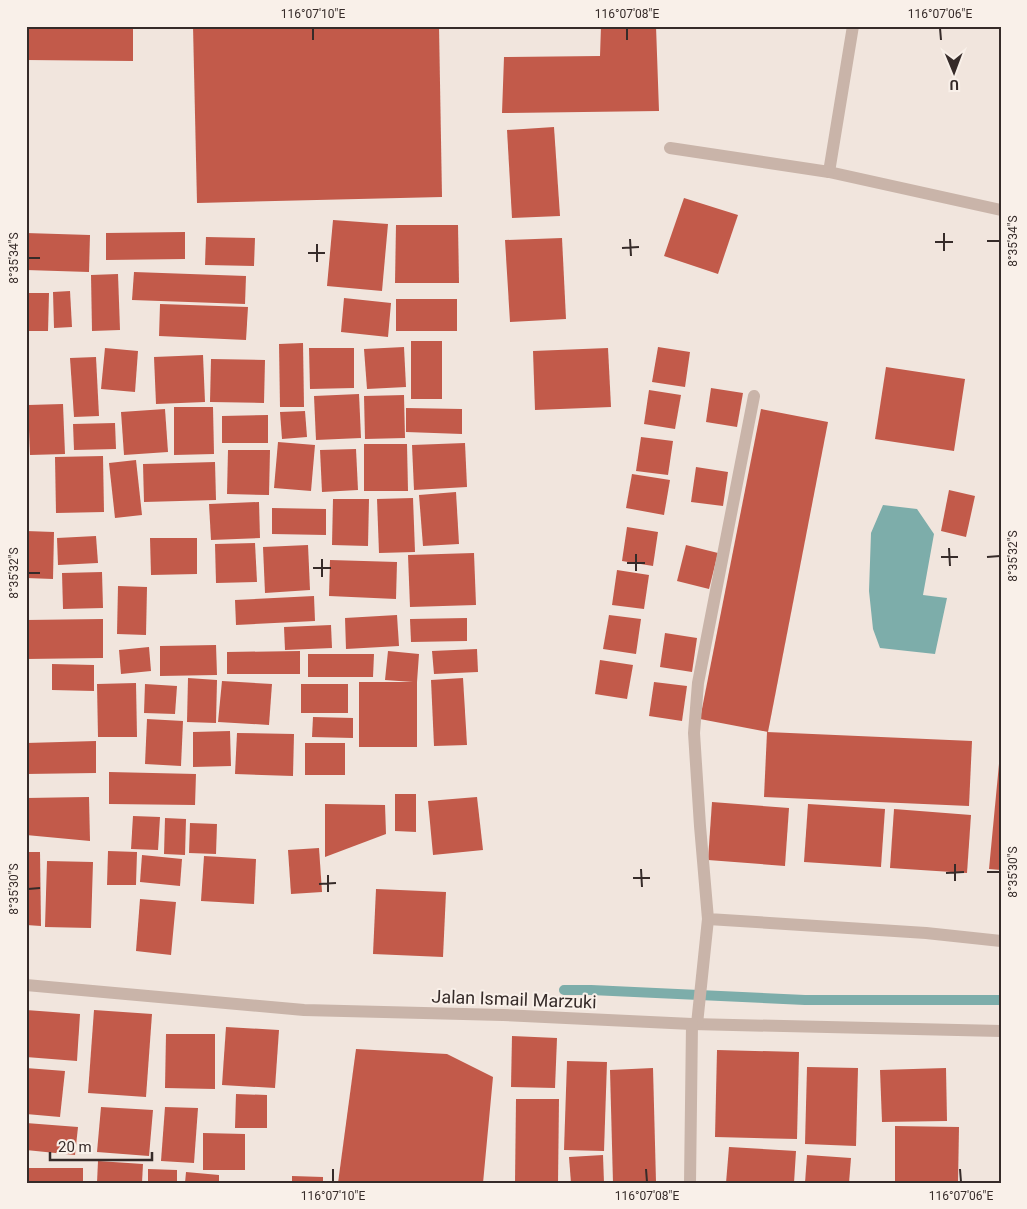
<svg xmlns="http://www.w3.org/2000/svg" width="1027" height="1209" font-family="Roboto,sans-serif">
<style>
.water{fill:#7dadaa}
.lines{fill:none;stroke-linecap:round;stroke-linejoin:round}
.stream{stroke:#7dadaa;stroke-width:10}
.building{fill:#c25a4a}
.minor{stroke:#c9b4a9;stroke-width:12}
.ticks{fill:none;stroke:#362b29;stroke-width:2}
.labels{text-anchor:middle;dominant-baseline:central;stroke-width:4;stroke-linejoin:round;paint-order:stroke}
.street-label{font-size:18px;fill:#362b29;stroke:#f9f0e9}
.neatline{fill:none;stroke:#362b29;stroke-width:2}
.ticks-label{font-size:12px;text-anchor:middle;fill:#362b29}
</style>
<rect width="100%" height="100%" fill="#f1e5dd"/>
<!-- water -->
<path class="water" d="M883 505 917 509 934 534 923 595 947 598 935 654 880 648 873 629 869 591 871 533Z"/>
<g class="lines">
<!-- stream -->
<path class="stream" d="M564 990H591L805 1000H1001"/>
</g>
<!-- building -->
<g class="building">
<path d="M26 26H133V61L26 60Z"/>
<path d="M193 26H439L442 197 197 203Z"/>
<path d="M601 26H656L659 111 502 113 504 57 600 56Z"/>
<path d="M554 127 560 216 512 218 507 130Z"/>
<path d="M684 198 738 215 718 274 664 256Z"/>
<path d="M333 220 388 224 382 291 327 286Z"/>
<path d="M396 225H458L459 283H395Z"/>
<path d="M185 232V259L106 260V233Z"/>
<path d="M26 233 90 235 89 272 26 270Z"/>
<path d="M206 237 255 238 254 266 205 265Z"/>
<path d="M562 238 566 319 510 322 505 240Z"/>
<path d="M134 272 246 276 245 304 132 300Z"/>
<path d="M118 274 120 330 92 331 91 275Z"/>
<path d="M70 291 72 327 54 328 53 292Z"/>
<path d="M26 293H49L48 331H26Z"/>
<path d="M344 298 391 303 388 337 341 332Z"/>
<rect x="396" y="299" width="61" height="32"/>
<path d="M160 304 248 307 246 340 159 336Z"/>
<rect x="411" y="341" width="31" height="58"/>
<path d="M303 343 304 407H280L279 344Z"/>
<path d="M404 347 406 387 367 389 364 349Z"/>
<path d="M658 347 690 352 685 387 652 382Z"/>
<path d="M105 348 138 351 135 392 101 389Z"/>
<path d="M309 348H354V388L310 389Z"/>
<path d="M608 348 611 407 535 410 533 351Z"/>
<path d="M203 355 205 402 156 404 154 357Z"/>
<path d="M96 357 99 416 74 417 70 358Z"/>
<path d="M211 359 265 360 264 403 210 402Z"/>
<path d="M886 367 965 379 954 451 875 439Z"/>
<path d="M711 388 743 393 737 427 706 422Z"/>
<path d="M649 390 681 395 675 429 644 424Z"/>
<path d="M359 394 361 438 316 440 314 396Z"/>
<path d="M404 395 405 438 365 439 364 396Z"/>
<path d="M63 404 65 454 30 455 28 405Z"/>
<path d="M174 407H213L214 454 174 455Z"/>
<path d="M406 408 462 409V434L406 432Z"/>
<path d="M165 409 168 452 124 455 121 412Z"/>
<path d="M761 409 828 422 768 732 700 719Z"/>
<path d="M305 411 307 437 282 439 280 412Z"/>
<path d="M268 415V443H222V416Z"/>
<path d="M115 423 116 449 74 450 73 424Z"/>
<path d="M641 437 673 441 668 475 636 471Z"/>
<path d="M278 442 315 445 311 491 274 488Z"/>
<path d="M465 443 467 487 414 490 412 445Z"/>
<path d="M364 444H407L408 491H364Z"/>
<path d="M356 449 358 490 322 492 320 450Z"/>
<path d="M228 450H270L269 495 227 494Z"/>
<path d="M103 456 104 512 56 513 55 457Z"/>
<path d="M136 460 142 515 115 518 109 463Z"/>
<path d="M215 462 216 500 144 502 143 464Z"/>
<path d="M696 467 728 472 723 506 691 502Z"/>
<path d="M632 474 670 480 664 515 626 508Z"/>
<path d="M949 490 975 496 966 537 941 531Z"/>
<path d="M456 492 459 544 423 546 419 495Z"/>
<path d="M413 498 415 552 379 553 377 499Z"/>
<path d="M333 499H369L368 546 332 545Z"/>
<path d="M259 502 260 538 211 540 209 504Z"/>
<path d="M272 508 326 509V535L272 534Z"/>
<path d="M627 527 658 532 653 566 622 561Z"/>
<path d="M26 531 54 532 53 579 26 578Z"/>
<path d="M96 536 98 563 58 565 57 538Z"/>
<path d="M150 538H197V574L151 575Z"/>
<path d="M255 543 257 582 216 583 215 544Z"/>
<path d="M308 545 310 590 265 593 263 547Z"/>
<path d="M686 545 718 553 709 589 677 581Z"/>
<path d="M474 553 476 605 410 607 408 555Z"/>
<path d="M330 560 397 562 396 599 329 596Z"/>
<path d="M617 570 649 575 644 609 612 605Z"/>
<path d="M102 572 103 608 63 609 62 573Z"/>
<path d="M118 586 147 587 146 635 117 634Z"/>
<path d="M314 596 315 621 236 625 235 600Z"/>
<path d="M397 615 399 646 346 649 345 618Z"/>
<path d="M609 615 641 619 636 654 603 649Z"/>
<path d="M467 618V641L411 642 410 619Z"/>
<path d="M103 619V658L26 659V620Z"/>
<path d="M331 625 332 648 285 650 284 627Z"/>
<path d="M665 633 697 638 692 672 660 667Z"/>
<path d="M216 645 217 675 160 676V646Z"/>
<path d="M149 647 151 671 121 674 119 650Z"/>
<path d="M477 649 478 672 434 674 432 651Z"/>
<path d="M300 651V674H227V652Z"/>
<path d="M388 651 419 654 417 682V747H359V682H413L385 680Z"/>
<path d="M308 654H374L373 677H308Z"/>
<path d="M600 660 633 665 627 699 595 694Z"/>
<path d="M52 664 94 665V691L52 690Z"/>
<path d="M188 678 217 680 216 723 187 722Z"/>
<path d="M463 678 467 745 434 746 431 680Z"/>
<path d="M222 681 272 684 269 725 218 722Z"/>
<path d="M654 682 687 686 682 721 649 716Z"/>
<path d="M136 683 137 737H98L97 684Z"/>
<path d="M145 684 177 686 175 714 144 713Z"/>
<rect x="301" y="684" width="47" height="29"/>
<path d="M313 717 353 718V738L312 737Z"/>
<path d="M147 719 183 721 181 766 145 764Z"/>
<path d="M230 731 231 766 193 767V732Z"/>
<path d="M767 732 972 741 969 806 764 797Z"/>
<path d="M237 733 294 734 293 776 235 774Z"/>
<path d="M96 741V773L26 774V743Z"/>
<rect x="305" y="743" width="40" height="32"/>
<path d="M999 764H1001V870L989 869Z"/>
<path d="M109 772 196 774 195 805 109 804Z"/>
<path d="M395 794H416V832L395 831Z"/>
<path d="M89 797 90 841 26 835V798Z"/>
<path d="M477 797 483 850 433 855 428 801Z"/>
<path d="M712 802 789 808 785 866 708 860Z"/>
<path d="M325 804 385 805 386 834 325 857Z"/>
<path d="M808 804 885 809 881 867 804 862Z"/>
<path d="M894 809 971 815 967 873 890 868Z"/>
<path d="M133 816 160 817 158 850 131 849Z"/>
<path d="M165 818 186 819 185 855 164 854Z"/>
<path d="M190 823 217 824 216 854 189 853Z"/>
<path d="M319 848 322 892 291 894 288 850Z"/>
<path d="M108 851 137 852 136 885H107Z"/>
<path d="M26 852H40L41 926 26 925Z"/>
<path d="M142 855 182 859 180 886 140 882Z"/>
<path d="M204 856 256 859 254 904 201 901Z"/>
<path d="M47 861 93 862 91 928 45 927Z"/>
<path d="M376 889 446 892 443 957 373 954Z"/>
<path d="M140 899 176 902 171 955 136 951Z"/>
<path d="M26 1010 80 1014 77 1061 26 1057Z"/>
<path d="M94 1010 152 1014 146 1097 88 1093Z"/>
<path d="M226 1027 279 1030 275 1088 222 1085Z"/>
<path d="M166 1034H215V1089L165 1088Z"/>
<path d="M512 1036 557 1038 555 1088 511 1087Z"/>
<path d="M356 1049 447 1054 493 1077 483 1183H338Z"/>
<path d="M717 1050 799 1052 797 1139 715 1137Z"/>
<path d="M567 1061 607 1062 604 1151 564 1150Z"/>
<path d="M807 1067 858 1068 856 1146 805 1144Z"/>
<path d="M26 1068 65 1071 60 1117 26 1114Z"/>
<path d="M653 1068 656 1182 613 1183 610 1070Z"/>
<path d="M946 1068 947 1121 882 1122 880 1070Z"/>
<path d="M236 1094 267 1095V1128H235Z"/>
<path d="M516 1099H559L558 1183H515Z"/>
<path d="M101 1107 153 1110 149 1156 97 1152Z"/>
<path d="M165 1107 198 1108 194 1163 161 1161Z"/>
<path d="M26 1123 78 1127 75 1155 26 1150Z"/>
<path d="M895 1126 959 1127 958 1183H895Z"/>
<path d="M203 1133 245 1134V1170H203Z"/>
<path d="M729 1147 796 1151 794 1183H726Z"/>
<path d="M603 1155 604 1183H571L569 1157Z"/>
<path d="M807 1155 851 1158 849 1183H805Z"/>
<path d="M98 1161 143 1164 142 1183H97Z"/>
<rect x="26" y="1168" width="57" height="15"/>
<path d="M148 1169 177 1170V1183H148Z"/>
<path d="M186 1172 219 1175V1183H185Z"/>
<path d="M292 1176 323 1177V1183H292Z"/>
</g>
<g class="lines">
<!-- minor -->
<g class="minor">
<path d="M670 148 829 172 1001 210"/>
<path d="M829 172 853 26"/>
<path d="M754 396 698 683 694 733 700 826 708 919 926 933 1001 941"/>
<path d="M26 985 304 1010 503 1015 692 1024 1001 1031"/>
<path d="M697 1024 708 919"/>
<path d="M690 1183 692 1024"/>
</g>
</g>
<!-- ticks -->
<path class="ticks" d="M313 28V40M627 28V40M940 28 941 40M944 233V251M630 239 631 256M987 241H1000M935 242H953M317 244V262M622 248 639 247M308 253H325M28 258H40M949 548 950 566M636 554V571M941 557H958M987 557 1000 556M322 559V577M627 563H645M313 568H331M28 573H40M955 864V881M641 869 642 887M987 872H1000M946 873 964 872M328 875V892M633 878H650M319 884 336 883M28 889 40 888M333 1169V1182M646 1169 647 1182M960 1169 961 1182"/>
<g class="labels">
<!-- street labels -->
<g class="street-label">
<text transform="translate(514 999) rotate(2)">Jalan Ismail Marzuki</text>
</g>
</g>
<!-- border -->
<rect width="1027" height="1209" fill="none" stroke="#f9f0e9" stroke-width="55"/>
<!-- north arrow -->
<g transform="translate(954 72) rotate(179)" stroke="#f9f0e9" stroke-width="4" paint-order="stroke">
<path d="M0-4L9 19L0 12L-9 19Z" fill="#362b29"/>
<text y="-8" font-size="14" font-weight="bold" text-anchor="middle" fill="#362b29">U</text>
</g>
<!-- scale -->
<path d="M50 1152v8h102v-8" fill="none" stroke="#362b29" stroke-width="2.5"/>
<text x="58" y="1152" font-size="15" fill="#362b29" stroke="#f9f0e9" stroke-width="4" paint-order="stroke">20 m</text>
<rect x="28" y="28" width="972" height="1154" class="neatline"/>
<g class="ticks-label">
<text x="313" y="18">116°07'10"E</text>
<text x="627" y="18">116°07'08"E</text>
<text x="940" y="18">116°07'06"E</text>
<text transform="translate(1013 241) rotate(-90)" y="4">8°35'34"S</text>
<text transform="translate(14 258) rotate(-90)" y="4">8°35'34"S</text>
<text transform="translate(1013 556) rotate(-90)" y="4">8°35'32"S</text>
<text transform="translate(14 573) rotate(-90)" y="4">8°35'32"S</text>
<text transform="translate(1013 872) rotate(-90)" y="4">8°35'30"S</text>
<text transform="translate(14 889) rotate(-90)" y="4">8°35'30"S</text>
<text x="333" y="1200">116°07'10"E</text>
<text x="647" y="1200">116°07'08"E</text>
<text x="961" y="1200">116°07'06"E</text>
</g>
</svg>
